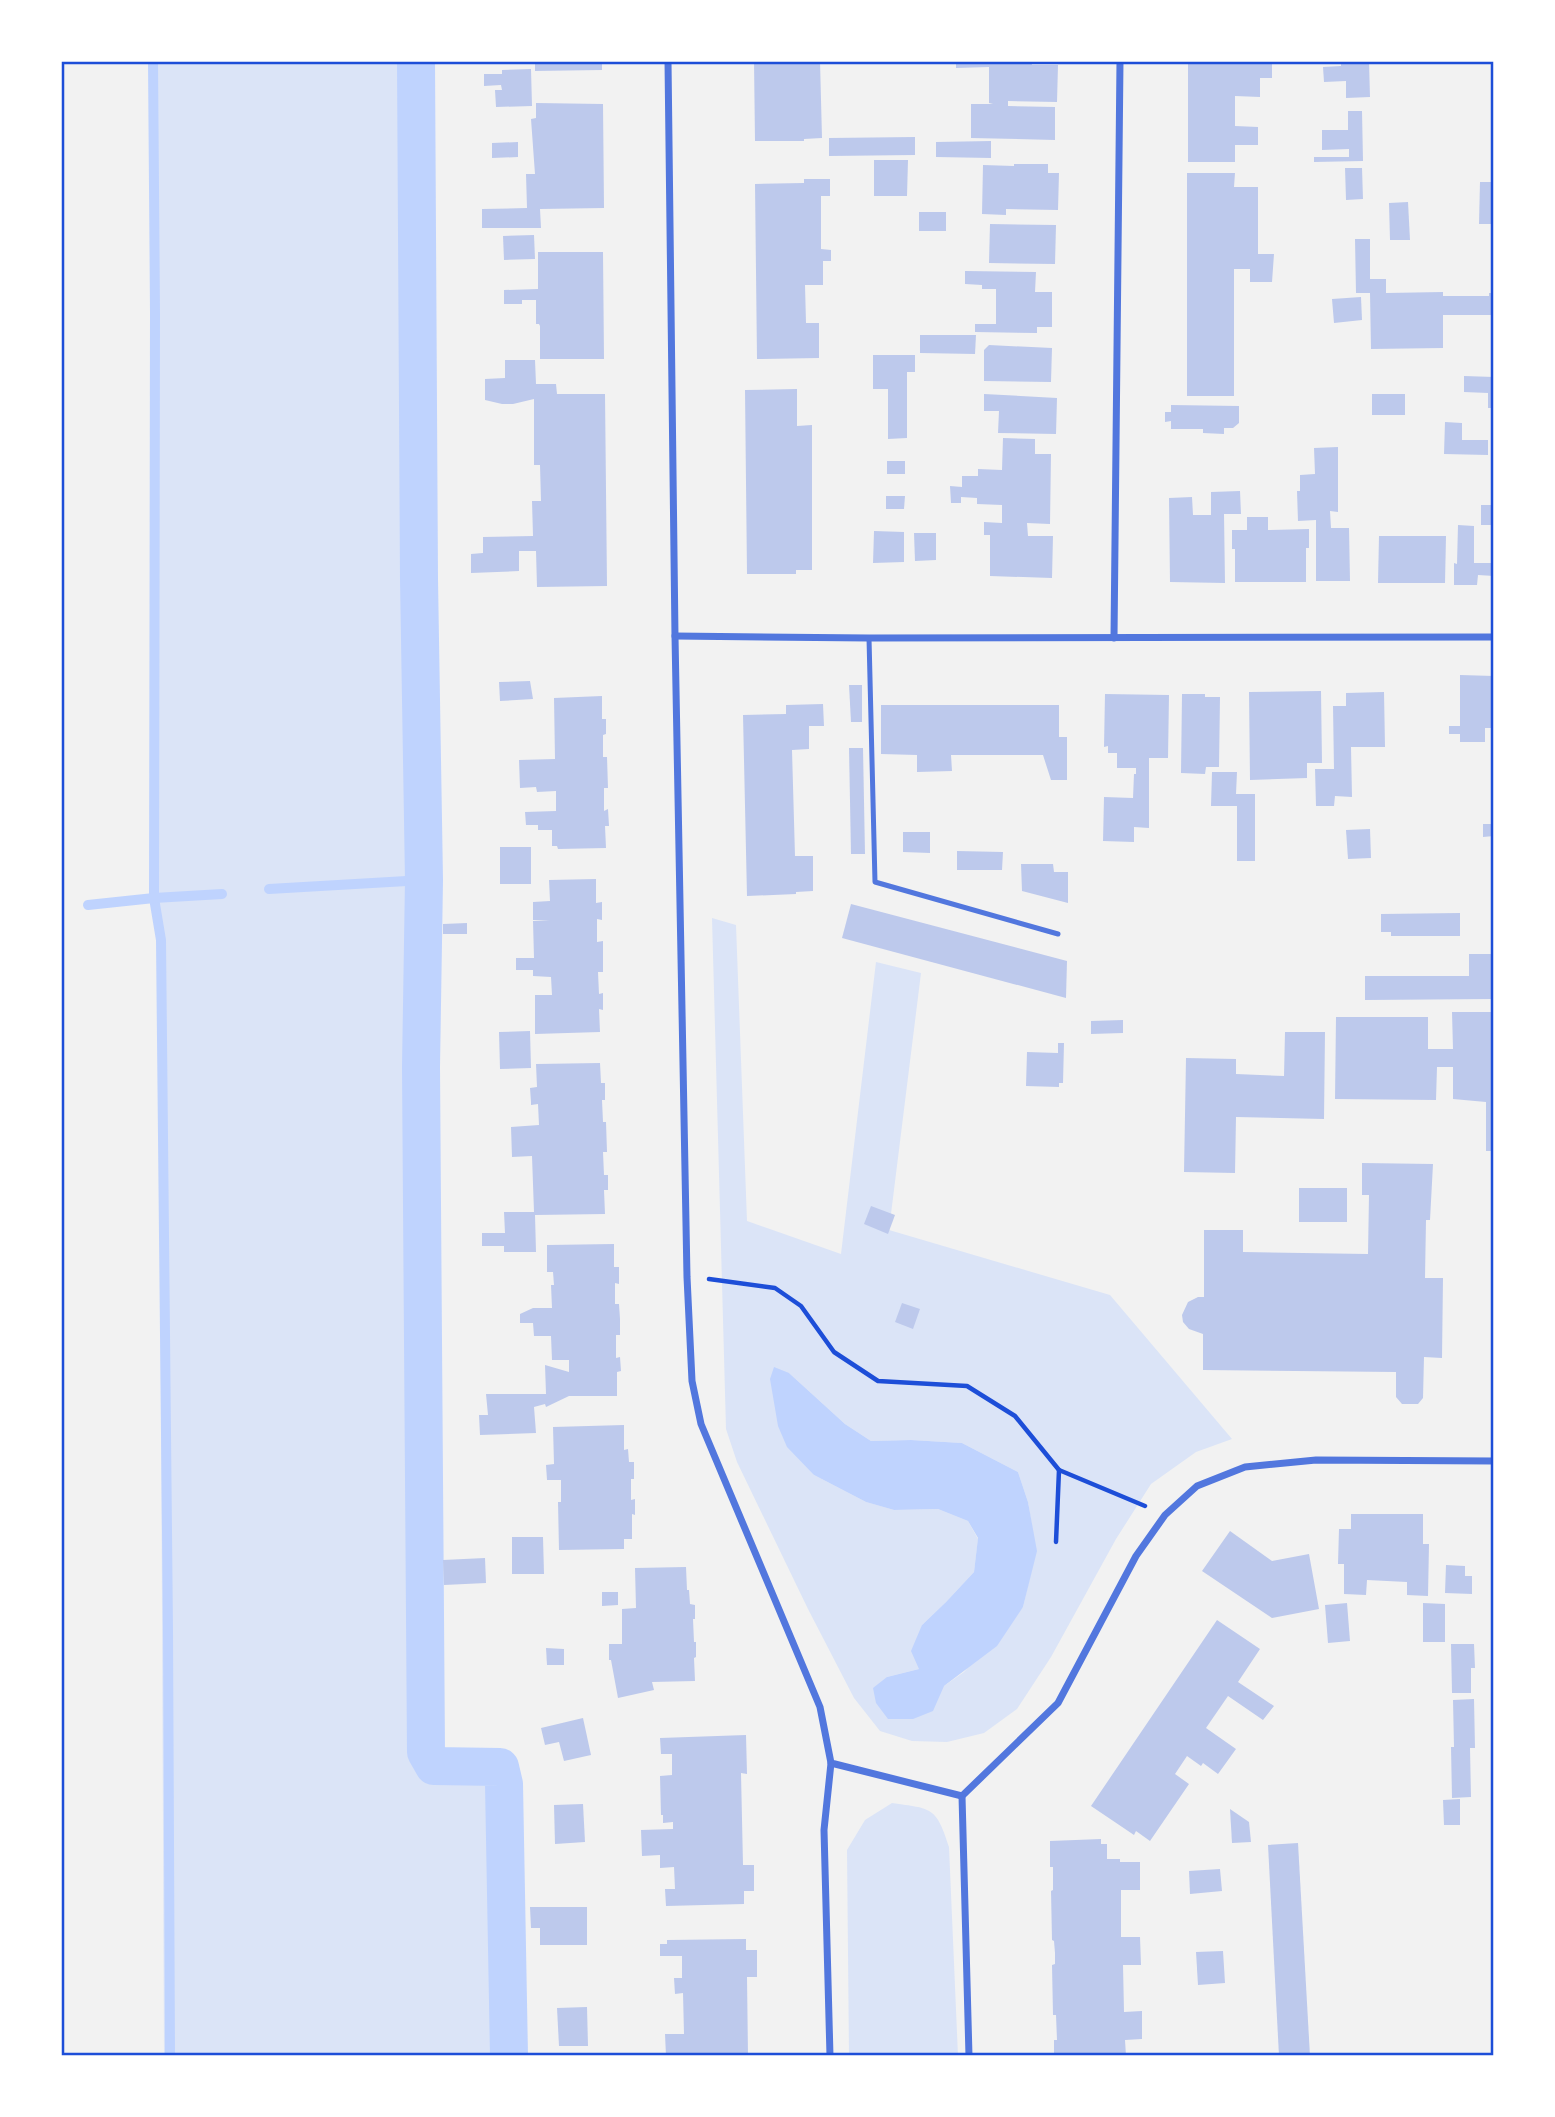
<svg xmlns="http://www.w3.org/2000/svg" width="1555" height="2117" font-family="'Noto Serif',serif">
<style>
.green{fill:#dbe4f7;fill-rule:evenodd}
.water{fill:#bfd3fe}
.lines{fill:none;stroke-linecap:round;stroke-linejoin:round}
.stream{stroke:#bfd3fe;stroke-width:10}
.canal{stroke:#bfd3fe;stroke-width:38}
.building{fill:#bdc9ec}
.path{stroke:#1d4ed8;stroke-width:4.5}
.service{stroke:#5277de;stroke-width:5}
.minor{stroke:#5277de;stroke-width:7}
.neatline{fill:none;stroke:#1d4ed8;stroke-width:2.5}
</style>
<rect width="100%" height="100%" fill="#f2f2f2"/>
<!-- green -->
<g class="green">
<path d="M155 61H417L430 873 440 1758 493 1778 492 2056H164Z"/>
<path d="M712 918 736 925 747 1221 841 1254 876 962 921 973 889 1230 1110 1295 1232 1439 1196 1452 1151 1484 1116 1539 1051 1657 1017 1709 984 1733 947 1742 912 1741 880 1731 854 1698 808 1609 737 1462 726 1429ZM789 1373 845 1424 871 1441 911 1440 962 1443 1018 1472 1028 1502 1036 1551 1023 1607 964 1672 944 1686 887 1677 919 1669 922 1625 946 1602 974 1572 978 1539 968 1521 938 1509 894 1510 866 1502 814 1475Z"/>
<path d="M892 1803C932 1809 936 1806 949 1847L958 2056H849L847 1850 865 1820Z"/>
</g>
<!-- water -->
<path class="water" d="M774 1367 789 1373 845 1424 871 1441 911 1440 962 1443 1018 1472 1028 1502 1037 1551 1023 1607 997 1646 944 1686 933 1711 913 1719H888L876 1703 873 1688 887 1677 919 1669 911 1651 922 1625 946 1602 974 1572 978 1538 968 1521 938 1509 894 1510 866 1502 814 1475 787 1447 778 1426 770 1379Z"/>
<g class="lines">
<!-- stream -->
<g class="stream">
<path d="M153 61 155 313 154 898 161 940 168 1630 170 2056"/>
<path d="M269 889 424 880"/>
<path d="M88 905 154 898 222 894"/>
</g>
<!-- canal -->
<path class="canal" d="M416 61 419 579 424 880 421 1067 426 1752 434 1766 500 1767 504 1784 509 2056"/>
</g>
<!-- building -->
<g class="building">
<path d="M535 61H602V70L535 71Z"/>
<path d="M754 61H820L822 138 804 139V141H755Z"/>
<path d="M956 61H1031L1032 65H1058L1057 102 1008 101V106L1055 107V140L971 138V104H993L989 103V67L956 68Z"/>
<path d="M1188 61H1272V78H1260V97L1235 96V126L1258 127V145H1235V162H1188Z"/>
<path d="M1341 61H1369L1370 97 1346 98V81L1324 82 1323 67 1341 66Z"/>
<path d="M531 69 532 106 496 107 495 90H502L501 85 484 86V74H502V70Z"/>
<path d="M536 103 603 104 604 208 540 209 541 228H482V209L527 208 526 174H535L531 119 536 118Z"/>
<path d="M1348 111H1362L1363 161 1314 162V157H1349V149L1322 150V130H1348Z"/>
<path d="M915 137V155L829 156V138Z"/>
<path d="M991 141V158L936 157V142Z"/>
<path d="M518 142V157L492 158V143Z"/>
<path d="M874 160H908L907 196H874Z"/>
<path d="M1014 164H1048V173H1059L1058 210 1006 209V215L982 214 983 165 1014 166Z"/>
<path d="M1345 168H1362L1363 199 1346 200Z"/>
<path d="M1187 173H1235L1234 187H1258V254H1274L1272 282H1250V269H1234V396H1187Z"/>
<path d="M804 179H830V196H821V249L831 250V261H823V285H805L806 323H819V358L757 359 755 184 804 183Z"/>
<path d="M1480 182H1494V224H1479Z"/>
<path d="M1408 202 1410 240H1390L1389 203Z"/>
<rect x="919" y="212" width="27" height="19"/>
<path d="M990 224 1056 225 1055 264 989 263Z"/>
<path d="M534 235 535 259 504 260 503 236Z"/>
<path d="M1355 239H1370V279H1386V293L1443 292V296H1489V293H1494V315H1443V348L1371 349 1370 293H1356Z"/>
<path d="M538 252H603L604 359H540V326L539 324H536V300H522V304H504V290L538 289Z"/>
<path d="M965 271 1036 272 1035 292H1052V327H1037V333L975 332V324H996V289H982V285L965 284Z"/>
<path d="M1361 297 1362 320 1334 323 1332 299Z"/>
<path d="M920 335H976L975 354 920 353Z"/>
<path d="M989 345 1052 348 1051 382 984 381V350Z"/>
<path d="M873 355H915V372H907V438L888 439V389H873Z"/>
<path d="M505 360H535L536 384H556L557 394H605L607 586 537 587 536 551H519V571L471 573V554L483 553V537L533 536 532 501H541L540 465H534V399L513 404H502L485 400V379L505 378Z"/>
<path d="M1464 376 1494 377V408H1488V393L1464 392Z"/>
<path d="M797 389V426L812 425V570H796V574H747L745 390Z"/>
<path d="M984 394 1057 398 1056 434 998 433 999 411H984Z"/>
<rect x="1372" y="394" width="33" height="21"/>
<path d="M1171 405 1239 406V423L1233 428H1224V434L1203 433V429H1171V421L1165 422V412H1171Z"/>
<path d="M1445 422 1462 423V440H1488V455L1444 454Z"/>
<path d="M1003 438 1035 439V454H1051L1050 524 1027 523 1028 536H1053L1052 578 990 576V535H984V522L1002 523V505L977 504V498L961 497V503H951L950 486 962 487V476H978V469L1002 470Z"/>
<path d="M1338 447V512L1330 511 1331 528H1349L1350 581H1316V520L1298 521 1297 491H1300V475L1315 474 1314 448Z"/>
<rect x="887" y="461" width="18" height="13"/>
<path d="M1240 491 1241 514H1224L1225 583 1170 582 1169 498 1192 497 1193 515H1211V492Z"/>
<path d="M886 496H905L904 509H886Z"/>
<rect x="1481" y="505" width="13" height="20"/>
<path d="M1247 517H1268V530L1309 529V548H1306V582H1235V549H1232V530H1247Z"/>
<path d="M1458 525 1474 526V563H1494V576L1478 575 1477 585H1454V563L1457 564Z"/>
<path d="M874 531 904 532V562L873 563Z"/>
<path d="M914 533H936V560L915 561Z"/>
<path d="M1379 536H1446L1445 583H1378Z"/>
<path d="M1460 675 1494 676V728H1485V742H1460V734H1449V726H1460Z"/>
<path d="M530 681 533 699 500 701 499 682Z"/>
<path d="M849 685H862V722H851Z"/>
<path d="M1321 691 1322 763H1307V778L1250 780 1249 692Z"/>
<path d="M1384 692 1385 747H1351L1352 797 1335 796 1334 806H1316L1315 769H1334L1333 706H1346V693Z"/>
<path d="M1105 694 1169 695 1168 758H1149V828L1134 827V842L1103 841 1104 797 1133 798 1134 774H1136V768H1117V753H1108V746L1104 747Z"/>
<path d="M1182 694H1205V697H1220L1219 767H1206L1205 774 1181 773Z"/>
<path d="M602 696V719H606V734L603 735V757H607L608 788H604V811L608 809 609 826H605L606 848 558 849 557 846H552V830H538V825H526L525 812 556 811V791L537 792 536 787 520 788 519 760 555 759 554 698Z"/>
<path d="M823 704 824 726H809V749L792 750 795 856H813V891L796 892V894L747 896 743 715 786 714V705Z"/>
<path d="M881 705H1059V737H1067V780H1051L1043 755H951L952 771 917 772V755L881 754Z"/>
<path d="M849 748H863L865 854H851Z"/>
<path d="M1212 772H1237L1236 794H1255V861H1237V806H1211Z"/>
<path d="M1483 824H1494V836L1483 837Z"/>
<path d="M1370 829 1371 858 1348 859 1346 830Z"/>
<path d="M903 832H930V853L903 852Z"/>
<rect x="500" y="847" width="31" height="37"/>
<path d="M957 851 1003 852 1002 870H957Z"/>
<path d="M1021 864H1053L1054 872H1068V903L1022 891Z"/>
<path d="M596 879V903L602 902V920L597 919V942L603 941V972H598L599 994 603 993V1010L599 1009 600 1032 535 1034V995H552L551 977 533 976V970H516V958H534L533 921H550L533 920V902L550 901 549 880Z"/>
<path d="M851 904 1067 961 1066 998 842 938Z"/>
<path d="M1460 913V936H1391V932H1381V914Z"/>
<path d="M467 923V934H443V924Z"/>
<path d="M1469 954H1494V999L1365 1000V976H1469Z"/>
<path d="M1452 1012H1494V1151H1486V1102L1453 1099V1067H1437L1436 1100 1335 1099 1336 1017H1428V1049H1453Z"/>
<path d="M1123 1020V1033L1091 1034V1021Z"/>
<path d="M530 1031 531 1068 500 1069 499 1032Z"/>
<path d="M1285 1032H1325L1324 1119 1236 1117 1235 1173 1184 1172 1186 1058 1236 1059V1074L1284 1076Z"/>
<path d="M1058 1043H1064L1063 1083H1059V1087L1026 1086 1027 1052 1058 1053Z"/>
<path d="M600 1063 601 1083H605V1100H602L603 1122H606L607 1152H603L604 1175H608V1190H604L605 1214 535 1215 536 1252H504V1246H482V1233H505L504 1212H534L532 1156 512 1157 511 1127 539 1125 538 1104 531 1105V1102L530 1088 537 1087 536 1064Z"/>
<path d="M1362 1163 1433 1164 1430 1220H1426L1425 1278H1443L1442 1358 1424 1357 1423 1398 1418 1404H1402L1396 1397V1372L1203 1370V1334L1189 1329 1183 1322 1182 1315 1188 1302 1198 1297H1204V1230H1243V1252L1368 1254 1369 1195H1362Z"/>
<rect x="1299" y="1188" width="48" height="34"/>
<path d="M871 1206 895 1215 888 1234 864 1224Z"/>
<path d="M614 1244V1267H619V1284L615 1283V1304H619L620 1319V1335H616V1358L620 1357 621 1371 617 1372V1396H569L546 1407 545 1404 534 1407 536 1433 480 1435 479 1415H488L486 1394H546L545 1365 569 1372V1360H552L551 1336H534L533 1323H520V1314L533 1308H552L551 1285H554L553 1272H547V1245Z"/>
<path d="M902 1303 920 1309 913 1329 895 1322Z"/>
<path d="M624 1425V1450L628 1449 629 1462H634V1479H631V1500L635 1499V1515L632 1514V1539H624V1549L559 1550 558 1502H561V1480H547L546 1465 554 1464 553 1427Z"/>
<path d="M1351 1514H1423V1544H1429L1428 1596 1407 1595V1582L1367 1580 1366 1595 1344 1594V1564H1338L1339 1529H1351Z"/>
<path d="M1230 1531 1272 1561 1309 1554 1319 1609 1272 1618 1202 1571Z"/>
<path d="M512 1537H543L544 1574H512Z"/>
<path d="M485 1558 486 1583 444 1585 443 1560Z"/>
<path d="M1446 1565 1465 1566V1576H1472V1594L1445 1593Z"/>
<path d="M686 1567 687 1590H689L690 1604 695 1605V1619H693L694 1642H696V1657L694 1658 695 1681 652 1682 654 1690 618 1698 611 1660H609V1644H622V1609L636 1608 635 1568Z"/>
<path d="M602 1592H618V1605L602 1606Z"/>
<path d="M1347 1603 1350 1641 1328 1643 1325 1605Z"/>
<path d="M1423 1603 1445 1604V1642H1423Z"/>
<path d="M1217 1620 1260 1649 1238 1682 1274 1706 1263 1720 1228 1696 1206 1728 1236 1749 1218 1774 1203 1763 1201 1766 1187 1756 1175 1774 1189 1784 1150 1841 1136 1831 1134 1835 1091 1806Z"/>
<path d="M1451 1644H1474L1475 1668H1471V1693H1452Z"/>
<path d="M546 1648 564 1649V1665H547Z"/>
<path d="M1474 1699 1475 1748H1470L1471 1797 1452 1798 1451 1747H1454L1453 1700Z"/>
<path d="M583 1718 591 1755 564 1761 559 1742 545 1745 541 1728Z"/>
<path d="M746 1735 747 1774 741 1773 743 1865H754V1891H744V1904L666 1906 665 1889H675L674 1867 660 1868V1855L642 1856 641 1830 673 1829V1822L663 1823V1815H661L660 1776 672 1775V1754H661L660 1738Z"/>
<path d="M1460 1799V1825H1444L1443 1800Z"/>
<path d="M583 1804 585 1842 555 1844 554 1805Z"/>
<path d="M1230 1809 1249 1822 1251 1842 1232 1843Z"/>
<path d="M1101 1839V1844H1107V1859H1120V1862H1140V1890H1121V1937H1140L1141 1965H1123L1124 2012 1142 2011V2039L1125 2040 1126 2056H1054V2040H1057L1056 2015H1053L1052 1965 1055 1964V1953L1054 1941 1052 1940 1051 1891 1053 1890V1867H1050V1841Z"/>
<path d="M1298 1843 1310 2056H1279L1268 1845Z"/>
<path d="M1220 1869 1222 1891 1190 1894 1189 1871Z"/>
<path d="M530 1907H587V1945H540V1928H531Z"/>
<path d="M746 1939V1950H757V1977H747L748 2056H666L665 2034H684L683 1993 675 1994 674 1978H682V1956H660V1944H667V1940Z"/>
<path d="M1223 1951 1225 1983 1198 1985 1196 1952Z"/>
<path d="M587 2007 588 2046H559L557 2008Z"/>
</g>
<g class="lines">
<!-- path -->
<g class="path">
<path d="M709 1279 775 1288 801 1306 834 1352 878 1381 967 1386 1015 1416 1059 1470 1145 1506"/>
<path d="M1056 1542 1059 1470"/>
</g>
<!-- service -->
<path class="service" d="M869 638 875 882 1058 934"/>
<!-- minor -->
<g class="minor">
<path d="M668 61 675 636 687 1277 692 1381 701 1424 820 1707 831 1763 962 1796 1058 1703 1136 1556 1165 1515 1197 1486 1245 1467 1316 1460 1494 1461"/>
<path d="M675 636 869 638 1494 637"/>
<path d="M1114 638 1120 61"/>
<path d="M962 1796 969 2056"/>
<path d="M830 2056 824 1830 831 1763"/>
</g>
</g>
<!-- border -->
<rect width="1555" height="2117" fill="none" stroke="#ffffff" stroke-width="126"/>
<rect x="63" y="63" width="1429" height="1991" class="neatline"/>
</svg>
